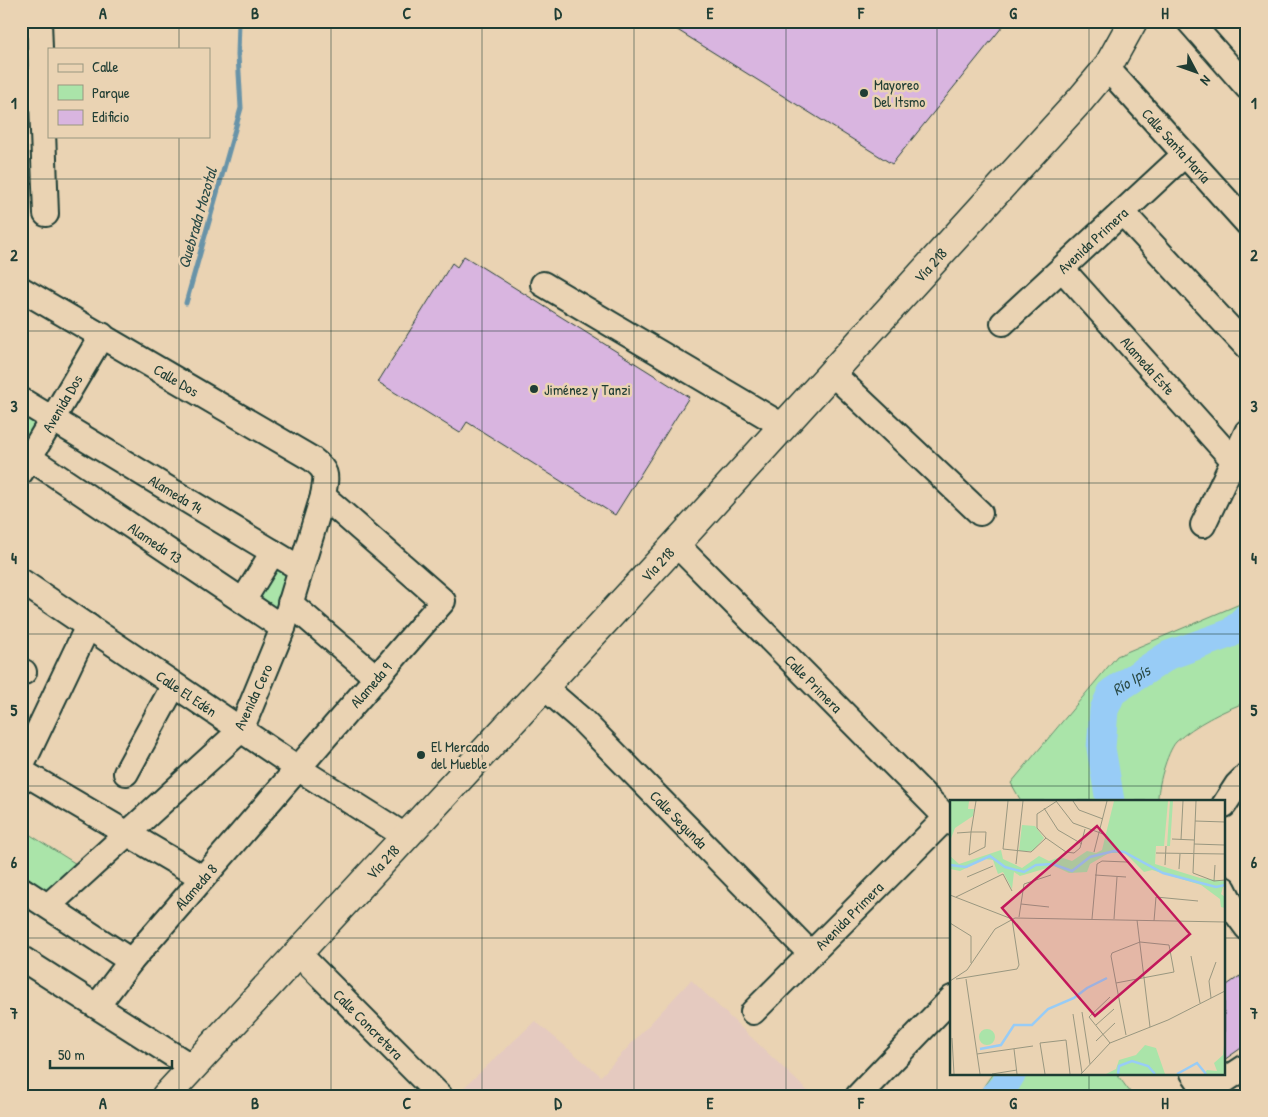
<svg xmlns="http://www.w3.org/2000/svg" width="1268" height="1117" font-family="'Patrick Hand',sans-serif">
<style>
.built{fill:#e5cac0}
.green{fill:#aae4a9;stroke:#64906e}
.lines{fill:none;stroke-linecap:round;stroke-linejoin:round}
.stream{stroke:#6893a8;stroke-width:5}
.river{stroke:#98ccf6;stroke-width:29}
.building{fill:#d9b5e0;stroke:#1f3d34}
.minor-casing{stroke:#1f3d34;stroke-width:28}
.major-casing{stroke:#1f3d34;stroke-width:31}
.minor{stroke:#ead3b3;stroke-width:24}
.major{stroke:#ead3b3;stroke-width:28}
.grid{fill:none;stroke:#1f3d34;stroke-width:1;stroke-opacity:0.55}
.poi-dot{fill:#1f3d34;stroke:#ead3b3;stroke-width:2}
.labels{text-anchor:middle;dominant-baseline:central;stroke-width:5;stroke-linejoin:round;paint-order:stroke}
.poi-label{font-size:15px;fill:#1f3d34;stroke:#ead3b3;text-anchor:start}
.street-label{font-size:15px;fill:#1f3d34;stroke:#ead3b3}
.water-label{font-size:16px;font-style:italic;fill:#2b4b47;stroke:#ead3b3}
.inset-river{fill:none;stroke:#98ccf6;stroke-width:2.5}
.inset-road{fill:none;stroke:#999780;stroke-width:1}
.view{fill:#c2185b;fill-opacity:0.15;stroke:#c2185b;stroke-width:2.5}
.inset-edge{fill:none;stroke:#1f3d34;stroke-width:2.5}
.neatline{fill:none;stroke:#1f3d34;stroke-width:2}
.grid-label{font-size:16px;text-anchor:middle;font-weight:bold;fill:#1f3d34}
</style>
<rect width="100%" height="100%" fill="#ead3b3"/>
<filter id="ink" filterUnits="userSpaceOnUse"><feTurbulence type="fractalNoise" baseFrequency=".02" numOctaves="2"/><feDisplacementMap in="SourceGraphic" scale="10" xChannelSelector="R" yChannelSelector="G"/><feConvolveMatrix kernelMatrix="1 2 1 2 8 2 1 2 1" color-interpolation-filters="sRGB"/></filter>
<g filter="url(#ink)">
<!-- built -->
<path class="built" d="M691 980 813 1096H455L535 1021 601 1076Z"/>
<!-- green -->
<g class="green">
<path d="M21 405 45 419 28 450 21 445Z"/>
<path d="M273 557 295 571 279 622 248 601Z"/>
<path d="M1247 601V702C1224 710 1194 725 1176 742 1167 752 1157 788 1158 801H1021L1011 783 1117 656Z"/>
<path d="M21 829 81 867 46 892 21 881Z"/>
<path d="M993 1073H1116L1133 1096H977Z"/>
</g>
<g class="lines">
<!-- stream -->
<path class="stream" d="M186 303 241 108 238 55 239 21"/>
<!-- river -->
<g class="river">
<path id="s1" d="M1110 801 1101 748 1104 710 1112 692 1169 655 1231 633 1247 617"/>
<path d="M994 1096 1004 1086 1012 1073"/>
</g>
</g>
<!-- building -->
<g class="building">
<path d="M663 21H1007L892 164Z"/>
<path d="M464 256 689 397 615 515 467 422 460 433 378 382 452 263 457 267Z"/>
<path d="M1247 975V1044L1224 1060V987L1240 976 1241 979Z"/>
</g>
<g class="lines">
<defs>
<g id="minor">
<path d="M39 21 46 214"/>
<path d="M1189 21 1247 87"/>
<path id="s2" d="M1107 68 1247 223"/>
<path d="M1123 213 1247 347"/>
<path id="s3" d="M1063 270 1233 460"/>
<path d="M543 284 783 426"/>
<path id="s4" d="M21 289 312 459C329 472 326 476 323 496L283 628 241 730 49 905"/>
<path id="s5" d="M1003 323 1184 155"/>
<path d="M832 373 980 513"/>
<path id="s6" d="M21 400 301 569"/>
<path id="s7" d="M21 452 283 628"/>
<path id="s8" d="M21 472 102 335"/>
<path d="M1203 525 1247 432"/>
<path id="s9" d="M676 544 952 823"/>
<path id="s10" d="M21 581 299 769 405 836"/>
<path d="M243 601 273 552"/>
<path d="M290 603 377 678"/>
<path d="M21 671 24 672"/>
<path id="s11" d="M544 687 582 720 811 954"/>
<path d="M21 767 88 626"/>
<path d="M21 771 203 878"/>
<path d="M126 773 174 685"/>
<path d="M1224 805 1237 785 1247 775"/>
<path d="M21 889 131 961"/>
<path d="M1224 889 1236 913 1247 928"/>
<path id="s12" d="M298 953 440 1096"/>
<path d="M21 958 192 1067"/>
<path id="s13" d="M97 1006 131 961 443 601 323 496"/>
<path id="s14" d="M753 1012 945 819"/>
<path d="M1193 1073 1209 1096"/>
<path d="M858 1096 952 998"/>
<path d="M1201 1096 1247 1066"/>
</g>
<g id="major">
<path id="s15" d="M166 1096 676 544 1081 99 1107 68 1133 21"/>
</g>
</defs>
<!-- minor casing -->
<use href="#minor" class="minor-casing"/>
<!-- major casing -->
<use href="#major" class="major-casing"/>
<!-- minor -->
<use href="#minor" class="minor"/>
<!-- major -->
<use href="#major" class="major"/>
</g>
</g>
<!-- grid -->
<path class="grid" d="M179 21V49M331 21V1096M482 21V1096M634 21V1096M786 21V1096M937 21V1096M1089 21V801M179 136V1096M21 179H1247M21 331H1247M21 483H1247M21 634H1247M21 786H1247M21 938H952M1224 938H1247M1089 1073V1096"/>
<!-- markers -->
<g class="poi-dot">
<circle cx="864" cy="93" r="5"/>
<circle cx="534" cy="389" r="5"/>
<circle cx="421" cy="755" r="5"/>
</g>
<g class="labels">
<!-- poi labels -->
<g class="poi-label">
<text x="874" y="84">Mayoreo<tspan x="874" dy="17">Del Itsmo</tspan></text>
<text x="544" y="389">Jiménez y Tanzi</text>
<text x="431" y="746">El Mercado<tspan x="431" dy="17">del Mueble</tspan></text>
</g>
<!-- street labels -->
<g class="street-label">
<text stroke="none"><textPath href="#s2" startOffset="104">Calle Santa María</textPath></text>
<text stroke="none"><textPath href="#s5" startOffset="122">Avenida Primera</textPath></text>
<text stroke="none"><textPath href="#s15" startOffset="1129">Vía 218</textPath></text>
<text stroke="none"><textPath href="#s3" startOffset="128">Alameda Este</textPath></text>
<text stroke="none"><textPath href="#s4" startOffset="180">Calle Dos</textPath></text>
<text stroke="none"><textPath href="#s8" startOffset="80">Avenida Dos</textPath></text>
<text stroke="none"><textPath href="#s6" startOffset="181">Alameda 14</textPath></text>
<text stroke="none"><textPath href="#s7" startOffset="162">Alameda 13</textPath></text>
<text stroke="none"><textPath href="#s15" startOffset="724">Vía 218</textPath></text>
<text stroke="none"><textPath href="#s9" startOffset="196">Calle Primera</textPath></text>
<text stroke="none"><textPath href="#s13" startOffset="422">Alameda 9</textPath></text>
<text stroke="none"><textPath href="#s10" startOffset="200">Calle El Edén</textPath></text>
<text transform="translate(253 697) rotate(-65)">Avenida Cero</text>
<text stroke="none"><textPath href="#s11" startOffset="189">Calle Segunda</textPath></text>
<text stroke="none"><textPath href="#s15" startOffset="319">Vía 218</textPath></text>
<text stroke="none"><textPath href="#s13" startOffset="155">Alameda 8</textPath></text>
<text stroke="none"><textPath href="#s14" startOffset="136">Avenida Primera</textPath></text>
<text stroke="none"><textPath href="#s12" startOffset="100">Calle Concretera</textPath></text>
</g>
<!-- water labels -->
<g class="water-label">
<text transform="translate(197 218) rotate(-74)">Quebrada Mozotal</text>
<text stroke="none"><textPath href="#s1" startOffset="134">Río Ipís</textPath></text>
</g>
</g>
<!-- overview -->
<g transform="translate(950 800)">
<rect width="275" height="275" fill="#ead3b3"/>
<path d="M0 1H19L18 9H24L23 16 5 28 0 41ZM164 1H218L214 46H206L205 64 250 78 275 81 271 94 275 97V108L271 107 270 99 251 85 202 70 194 72 175 53H159L140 64 137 72 119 73 104 66 70 76 64 72 62 89 53 72 48 74 43 60 35 59 10 71 0 69V56L9 64 51 50 53 59 72 68 89 56 99 61 110 57 122 61 137 51 146 53 152 50ZM220 1H223L220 46H217ZM72 25 85 26 94 38 83 51H69ZM29 237a8 8 0 1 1 16 0a8 8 0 1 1-16 0ZM275 236V274H254L257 270 267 271 264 263 273 255ZM195 245 206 248 215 274H156L166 269 169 260 186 255Z" fill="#aae4a9"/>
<path class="inset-river" d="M0 65 16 67 40 56 55 67 74 72 86 65 103 64 122 71 140 57 164 51 174 52 213 73 266 87 275 85M30 249 51 245 64 225H82L98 209 124 198 137 188 157 178M168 274 169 266 182 261 198 266 205 274M227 274 247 263 256 274"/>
<path class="inset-road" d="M58 1 53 49 81 52 96 38M106 1 123 23 156 35M107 1 87 14V28L96 38 116 52 124 53 130 48 135 29M123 1 129 10 153 19M246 1 243 73 264 81 275 80M94 8 108 30 132 44M245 21 275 22M7 33 21 32H36L35 47 19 55 21 32 26 1M222 39 244 40M231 40 233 1M244 44 274 45M144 52 157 1M206 53 275 54M66 64 73 1M215 65 216 46M229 69 230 54M145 75 176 77M17 77 43 66M264 81 265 65M0 95 62 119 69 165 67 169 6 179M6 97 53 74 62 91M71 104 99 107M69 117 74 84 101 75M142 119 147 64 152 61 177 62M164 119 167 77M187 120 200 227M204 121 206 97 248 101M0 123 21 136V163M241 156 250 203M16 179 30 274M0 181 17 170 45 129 65 118 275 122M166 183 224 172 219 145 190 142 162 153 161 156 166 183 176 235M160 197 139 217 160 243M261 198 259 181 266 162M132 212 140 264M123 214 132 273M146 225 164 209M2 238 4 274M146 241 165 223M64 249 67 274M27 254 83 246M42 274 67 270M95 274 90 243 116 240 120 274M131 274 160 243 218 220 275 191"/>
<path class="view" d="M147 26 240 134 145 216 52 108Z"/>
<rect width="275" height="275" class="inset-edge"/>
</g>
<!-- margin -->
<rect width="1268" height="1117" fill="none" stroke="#ead3b3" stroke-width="55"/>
<!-- legend -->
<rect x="48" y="48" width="162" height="90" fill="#ead3b3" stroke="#999780"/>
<rect x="58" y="64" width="25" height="8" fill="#ead3b3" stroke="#999780"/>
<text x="92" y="72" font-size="15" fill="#1f3d34">Calle</text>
<rect x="58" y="85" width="25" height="15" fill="#aae4a9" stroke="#999780"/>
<text x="92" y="98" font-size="15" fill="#1f3d34">Parque</text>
<rect x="58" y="110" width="25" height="15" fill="#d9b5e0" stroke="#999780"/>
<text x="92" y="122" font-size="15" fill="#1f3d34">Edificio</text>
<!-- north arrow -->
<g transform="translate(1196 72) rotate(131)" stroke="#ead3b3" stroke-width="4" paint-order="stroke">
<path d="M0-4L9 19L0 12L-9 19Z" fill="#1f3d34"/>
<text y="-8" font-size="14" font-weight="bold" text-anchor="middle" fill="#1f3d34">N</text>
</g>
<!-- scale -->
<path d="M50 1060v8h122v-8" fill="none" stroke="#1f3d34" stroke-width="2.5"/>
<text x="58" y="1060" font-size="15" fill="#1f3d34" stroke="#ead3b3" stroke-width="4" paint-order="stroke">50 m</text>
<rect x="28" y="28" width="1212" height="1062" class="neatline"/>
<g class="grid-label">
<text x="103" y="19">A</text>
<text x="255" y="19">B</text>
<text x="407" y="19">C</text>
<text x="558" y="19">D</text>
<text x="710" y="19">E</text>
<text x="861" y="19">F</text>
<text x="1013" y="19">G</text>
<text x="1165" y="19">H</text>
<text x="14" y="109">1</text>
<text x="1254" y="109">1</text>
<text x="14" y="261">2</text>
<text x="1254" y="261">2</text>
<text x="14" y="412">3</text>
<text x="1254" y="412">3</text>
<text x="14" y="564">4</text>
<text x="1254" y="564">4</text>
<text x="14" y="716">5</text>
<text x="1254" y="716">5</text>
<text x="14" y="868">6</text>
<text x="1254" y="868">6</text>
<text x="14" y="1019">7</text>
<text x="1254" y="1019">7</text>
<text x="103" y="1109">A</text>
<text x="255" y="1109">B</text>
<text x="407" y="1109">C</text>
<text x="558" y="1109">D</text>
<text x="710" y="1109">E</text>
<text x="861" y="1109">F</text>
<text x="1013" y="1109">G</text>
<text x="1165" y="1109">H</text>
</g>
</svg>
